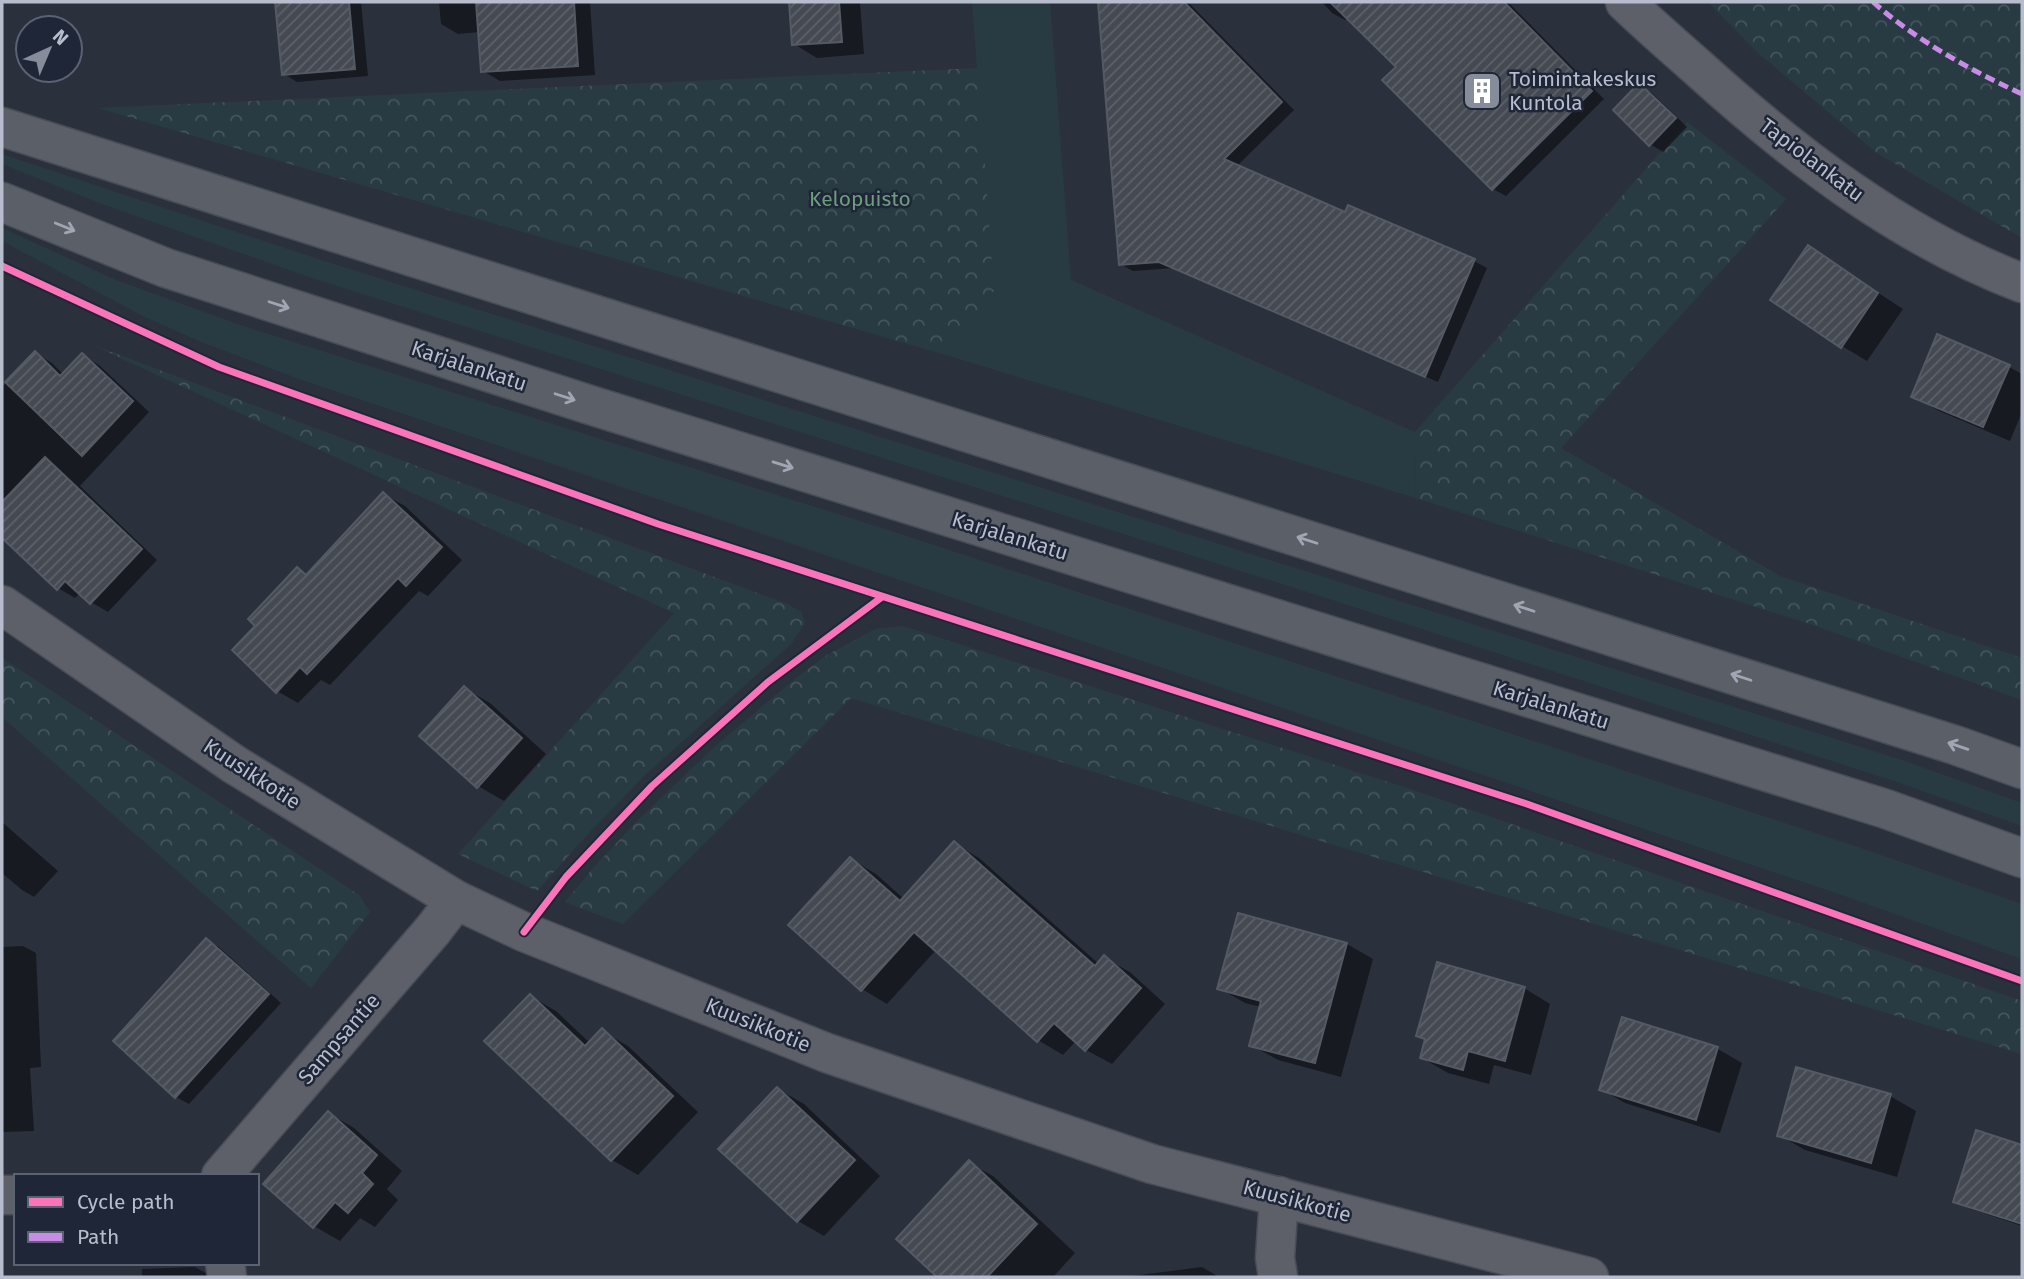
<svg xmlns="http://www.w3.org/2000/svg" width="2024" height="1279" font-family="'Fira Sans',sans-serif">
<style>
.grass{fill:#283b42}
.forest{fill:url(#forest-crowns)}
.shadow{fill:#0007}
.building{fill:url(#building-hatch);stroke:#545963;stroke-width:2}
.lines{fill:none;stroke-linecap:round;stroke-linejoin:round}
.street-casing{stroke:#484c55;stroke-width:41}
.secondary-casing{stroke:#484c55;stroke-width:41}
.street{stroke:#5d6069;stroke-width:38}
.secondary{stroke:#5b5f67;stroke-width:38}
.quiet{stroke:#ca8be6;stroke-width:5;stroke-dasharray:10 5;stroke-linecap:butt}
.cycleway-casing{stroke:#1e2637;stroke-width:11}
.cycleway{stroke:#fb73b8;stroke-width:7}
.oneway{stroke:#a0a6b3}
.labels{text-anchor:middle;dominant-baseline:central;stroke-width:5;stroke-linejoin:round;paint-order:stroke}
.poi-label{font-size:21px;fill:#b7bdcc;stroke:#1e2637;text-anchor:start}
.street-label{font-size:21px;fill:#b7bdcc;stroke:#1e2637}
.park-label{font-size:21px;fill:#6d9d7d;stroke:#1e2637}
</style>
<defs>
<pattern id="forest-crowns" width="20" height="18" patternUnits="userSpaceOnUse" patternTransform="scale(1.75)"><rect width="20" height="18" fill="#283b42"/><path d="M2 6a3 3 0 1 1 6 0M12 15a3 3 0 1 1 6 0" fill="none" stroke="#45555c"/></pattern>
<pattern id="building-hatch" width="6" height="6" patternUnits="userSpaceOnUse" patternTransform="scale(1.75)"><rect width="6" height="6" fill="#444952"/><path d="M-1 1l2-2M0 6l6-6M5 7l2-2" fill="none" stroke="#5d616a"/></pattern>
</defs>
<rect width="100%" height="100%" fill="#2b313c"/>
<!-- grass -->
<g class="grass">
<path d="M972 2H1050L1071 280 1415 432 1416 498 946 355 994 291Z"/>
<path d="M2 154 318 259 1902 760 2022 803V826L1897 782 1320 596 312 278 102 204 2 164Z"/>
<path d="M2 228 116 280 243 326 888 530 1855 846 2022 904V959L1836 893 299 379 199 341 145 317 2 241Z"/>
</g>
<!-- forest -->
<g class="forest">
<path d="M1708 2H2022V238L1877 153 1757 52Z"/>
<path d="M978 68 994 291 946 355 98 108Z"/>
<path d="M1687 122 1786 199 1561 448 1780 576 2022 658V700L1813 625 1416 498 1415 432Z"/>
<path d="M90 344 787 604 801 612 805 623 791 644 644 776 585 837 537 891 458 854 674 613Z"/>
<path d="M903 626 1416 791 2022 1001V1054L851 698 623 924 565 902 594 867 637 821 712 749 796 678 827 655 875 629Z"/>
<path d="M2 658 359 895 370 912 311 988 2 717Z"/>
</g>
<!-- shadow -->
<g class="shadow">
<path d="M277 2H361L368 76 297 82 284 74Z"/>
<path d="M439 2H590L595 75 500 81 483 71 480 32 458 34 441 24Z"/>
<path d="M791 2H860L864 54 817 58 794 44Z"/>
<path d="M1100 2H1188L1294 110 1237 166 1346 214 1474 261 1487 268 1438 382 1174 268 1133 271 1120 264Z"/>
<path d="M1322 2H1508L1604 99 1506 196 1493 189 1384 80 1398 67 1348 17 1345 20 1332 13Z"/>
<path d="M1639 85 1652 93 1687 127 1663 152 1650 144Z"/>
<path d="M1808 247 1903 309 1867 361 1842 346Z"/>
<path d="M35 353 52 363 64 375 82 355 99 365 149 412 80 486 157 560 108 612 91 602 80 593 75 598 58 588 19 532 2 516V387Z"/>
<path d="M2009 367 2022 374V412L2010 441 1939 411 1913 396Z"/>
<path d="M383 494 405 506 462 560 428 596 419 591 330 685 321 680 298 703 277 691 257 626 298 569 308 575Z"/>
<path d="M464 688 490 703 546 754 504 801 478 786Z"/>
<path d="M2 822 58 871 34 897 22 890 2 873Z"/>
<path d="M954 843 979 858 1099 964 1104 958 1130 972 1165 1004 1112 1064 1086 1050 1076 1041 1063 1055 1038 1040 936 950 887 1004 862 989 851 859 876 874 904 899Z"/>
<path d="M207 940 219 947 281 1003 189 1104 176 1097 115 1041Z"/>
<path d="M1347 944 1373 959 1341 1077 1278 1060 1251 1045 1261 1007 1245 1003 1219 988Z"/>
<path d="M23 946 36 953 41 1067 30 1068 34 1131 2 1132V947Z"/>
<path d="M1524 988 1550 1004 1531 1075 1494 1065 1489 1084 1448 1073 1422 1058 1427 1040 1418 1035Z"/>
<path d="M530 996 556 1011 590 1043 602 1031 628 1046 698 1112 638 1175 612 1160Z"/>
<path d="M1623 1019 1718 1049 1742 1063 1720 1133 1625 1103 1601 1089Z"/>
<path d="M778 1089 804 1104 880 1176 824 1236 798 1221Z"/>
<path d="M1890 1096 1916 1111 1897 1177 1805 1150 1779 1135Z"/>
<path d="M328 1113 354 1128 402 1171 387 1189 398 1200 375 1227 360 1218 340 1241 314 1226Z"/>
<path d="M1978 1133 2022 1147V1226L1968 1208 1955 1201Z"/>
<path d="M969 1163 993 1176 1075 1253 1053 1277H940L899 1239Z"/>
<path d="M195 1267 213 1277H142V1269Z"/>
<path d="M1202 1267 1219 1277H1124Z"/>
</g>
<!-- building -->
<g class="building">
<path d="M275 2H349L355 69 282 75Z"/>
<path d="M476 2H574L578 66 481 72Z"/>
<path d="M789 2H839L842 42 792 45Z"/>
<path d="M1098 2H1184L1282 102 1224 159 1345 212 1348 205 1475 259 1425 377 1159 262 1119 265Z"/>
<path d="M1330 2H1504L1592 91 1492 190 1382 80 1396 67Z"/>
<path d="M1639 83 1676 118 1649 146 1613 110Z"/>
<path d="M1808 245 1878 293 1841 348 1770 300Z"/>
<path d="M1937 334 2010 365 1983 427 1911 397Z"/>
<path d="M35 351 60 376 82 353 133 401 82 456 5 382Z"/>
<path d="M45 457 142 549 90 604 65 581 57 590 2 538V502Z"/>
<path d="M383 492 442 547 406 586 398 578 307 674 300 667 276 693 232 650 255 626 248 619 297 567 306 575Z"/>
<path d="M464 686 522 738 477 788 419 736Z"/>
<path d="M954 841 1095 966 1104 955 1141 988 1085 1051 1054 1023 1037 1042 914 932 861 991 788 925 850 857 900 901Z"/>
<path d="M1238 913 1347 943 1315 1063 1249 1046 1261 1001 1217 989Z"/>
<path d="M206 938 269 994 175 1098 113 1041Z"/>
<path d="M1437 962 1525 987 1505 1061 1468 1051 1463 1070 1420 1058 1425 1039 1416 1036Z"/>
<path d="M530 994 585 1046 602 1028 673 1096 611 1161 484 1041Z"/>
<path d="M1622 1017 1718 1047 1696 1120 1599 1090Z"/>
<path d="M1796 1067 1891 1094 1871 1163 1777 1136Z"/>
<path d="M777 1087 855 1160 797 1222 718 1149Z"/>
<path d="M328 1111 377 1155 362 1173 373 1184 348 1213 335 1202 313 1228 263 1184Z"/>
<path d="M1976 1130 2022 1145V1224L1953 1202Z"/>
<path d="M969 1160 1037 1224 987 1277H937L896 1239Z"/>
</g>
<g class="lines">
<defs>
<g id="street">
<path d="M1625 2C1648 24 1672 45 1696 66 1793 154 1899 236 2022 283"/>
<path d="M2 605 235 765 456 900 524 932 827 1053 1152 1164 1589 1277"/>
<path d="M221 1176 433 930 456 900"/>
<path d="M2 1195H16"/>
<path d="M225 1263 227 1277"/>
<path d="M1278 1277 1275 1258 1279 1196"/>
</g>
<g id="secondary">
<path d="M2 127 1955 745 2022 769"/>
<path d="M2 202 166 268 587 404 1886 809 2022 858"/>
</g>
</defs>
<!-- street casing -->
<use href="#street" class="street-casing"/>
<!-- secondary casing -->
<use href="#secondary" class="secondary-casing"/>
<!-- street -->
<use href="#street" class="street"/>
<!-- secondary -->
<use href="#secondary" class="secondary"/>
<!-- quiet -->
<path class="quiet" d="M1873 2C1916 40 1970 70 2022 94"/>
<defs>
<g id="cycleway">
<path d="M2 266 219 367 658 524 1527 804 2022 981"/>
<path d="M524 932 566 877 652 786 768 682 882 597"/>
</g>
</defs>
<!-- cycleway casing -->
<use href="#cycleway" class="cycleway-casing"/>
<!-- cycleway -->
<use href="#cycleway" class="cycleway"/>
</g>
<!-- one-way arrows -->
<defs><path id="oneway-shaft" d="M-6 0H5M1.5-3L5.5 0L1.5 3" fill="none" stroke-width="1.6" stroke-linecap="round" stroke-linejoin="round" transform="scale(1.75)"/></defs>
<g class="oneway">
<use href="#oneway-shaft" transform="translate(65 227) rotate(22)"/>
<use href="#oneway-shaft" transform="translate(279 305) rotate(18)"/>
<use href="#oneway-shaft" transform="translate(565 397) rotate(18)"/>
<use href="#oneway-shaft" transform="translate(783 465) rotate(17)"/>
<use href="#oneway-shaft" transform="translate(1307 540) rotate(-162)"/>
<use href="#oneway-shaft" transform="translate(1524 608) rotate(-162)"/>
<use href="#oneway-shaft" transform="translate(1741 677) rotate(-162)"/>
<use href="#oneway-shaft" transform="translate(1958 746) rotate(-161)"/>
</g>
<!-- icons -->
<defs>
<symbol id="building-square" viewBox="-11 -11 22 22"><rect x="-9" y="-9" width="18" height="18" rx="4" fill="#868c9a" stroke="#1e2637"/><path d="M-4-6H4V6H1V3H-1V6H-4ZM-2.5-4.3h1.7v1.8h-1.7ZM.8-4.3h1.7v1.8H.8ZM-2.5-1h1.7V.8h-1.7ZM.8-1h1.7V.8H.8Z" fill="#fff"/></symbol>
</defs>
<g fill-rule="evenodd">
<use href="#building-square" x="1460" y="69" width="44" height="44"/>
</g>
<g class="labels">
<!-- poi labels -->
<g class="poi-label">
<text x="1509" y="79">Toimintakeskus<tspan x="1509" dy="24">Kuntola</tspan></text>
</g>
<!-- street labels -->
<g class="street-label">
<text transform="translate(1812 160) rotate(37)">Tapiolankatu</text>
<text transform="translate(469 366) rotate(18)">Karjalankatu</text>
<text transform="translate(1010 536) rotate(17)">Karjalankatu</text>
<text transform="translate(1551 705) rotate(17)">Karjalankatu</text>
<text transform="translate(252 774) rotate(33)">Kuusikkotie</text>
<text transform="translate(758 1025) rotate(22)">Kuusikkotie</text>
<text transform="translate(339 1039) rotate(-49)">Sampsantie</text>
<text transform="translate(1297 1201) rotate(15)">Kuusikkotie</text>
</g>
<!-- park labels -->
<g class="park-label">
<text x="860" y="199">Kelopuisto</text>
</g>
</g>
<!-- border -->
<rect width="2024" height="1279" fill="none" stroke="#b7bdcc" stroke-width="7"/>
<!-- legend -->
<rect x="14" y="1174" width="245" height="91" fill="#1e2637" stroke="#5b6273" stroke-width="2"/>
<rect x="28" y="1197" width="35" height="10" fill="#fb73b8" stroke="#5b6273" stroke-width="2"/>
<text x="77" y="1209" font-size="21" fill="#b7bdcc">Cycle path</text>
<rect x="28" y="1232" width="35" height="10" fill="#ca8be6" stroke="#5b6273" stroke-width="2"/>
<text x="77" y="1244" font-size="21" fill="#b7bdcc">Path</text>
<!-- north arrow -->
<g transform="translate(49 49) rotate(44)"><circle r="33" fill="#1e2637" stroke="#5b6273" stroke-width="2"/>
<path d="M0-5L12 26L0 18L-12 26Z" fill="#868c9a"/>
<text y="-10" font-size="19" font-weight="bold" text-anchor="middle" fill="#b7bdcc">N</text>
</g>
</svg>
